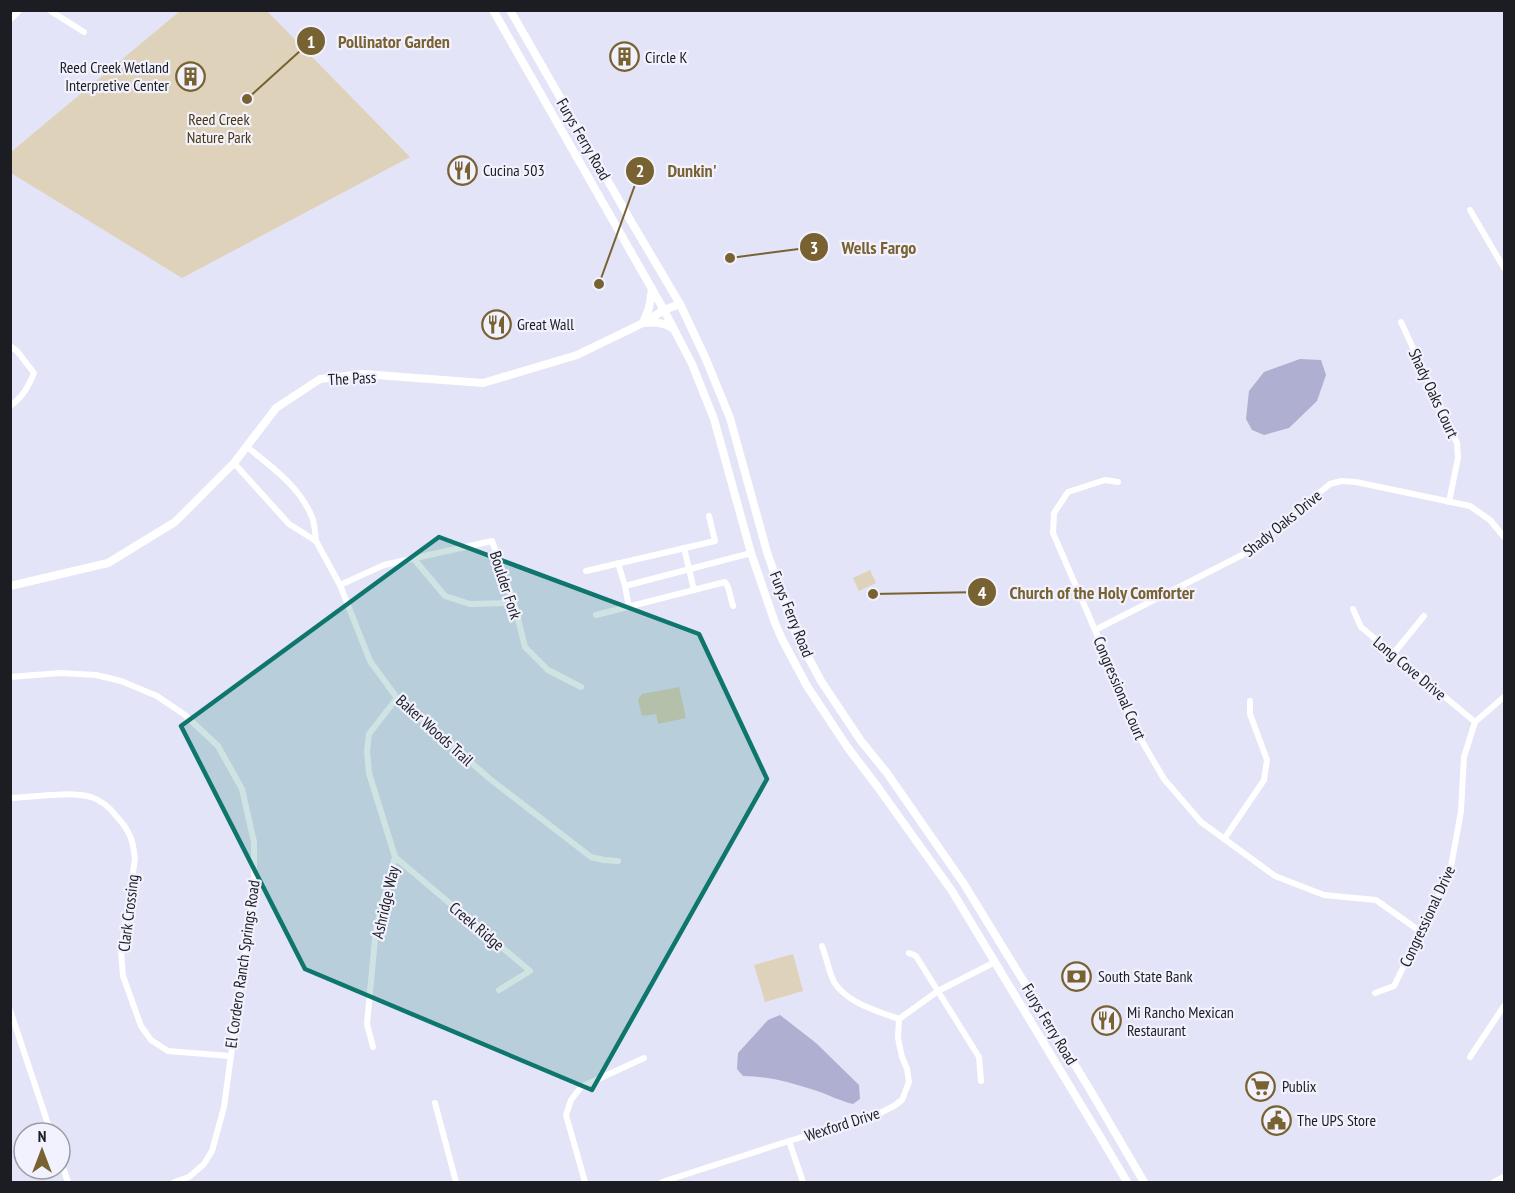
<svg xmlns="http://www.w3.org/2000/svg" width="1515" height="1193" font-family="'PT Sans Narrow',sans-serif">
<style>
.green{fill:#dfd2ba}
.water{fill:#aeafd1}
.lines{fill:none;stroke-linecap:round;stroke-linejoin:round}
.minor{stroke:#fff;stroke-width:6}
.tertiary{stroke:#fff;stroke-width:8}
.secondary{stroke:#fff;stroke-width:8}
.marked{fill:#0f766e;fill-opacity:0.2;stroke:#0f766e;stroke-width:4.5;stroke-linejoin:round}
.labels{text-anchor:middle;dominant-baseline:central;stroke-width:4.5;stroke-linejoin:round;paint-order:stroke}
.poi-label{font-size:16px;fill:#1c1c23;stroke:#f2f2fe;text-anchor:start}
.park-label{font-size:16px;fill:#4a370d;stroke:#f2f2fe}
.street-label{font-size:16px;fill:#1c1c23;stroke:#f2f2fe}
.leader{fill:none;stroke:#796232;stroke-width:2}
.callout-dot{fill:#796232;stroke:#f2f2fe;stroke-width:2}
.mark-label{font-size:18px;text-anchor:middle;font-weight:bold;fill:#fff}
.callout-label{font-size:18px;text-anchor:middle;font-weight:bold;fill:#796232;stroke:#f2f2fe;stroke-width:4.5;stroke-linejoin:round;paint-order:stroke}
</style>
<rect width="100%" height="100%" fill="#e3e4f7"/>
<!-- green -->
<g class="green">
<path d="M267 11 410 157 182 278 11 173V152L180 11Z"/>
<path d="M870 570 876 583 859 591 853 578Z"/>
<path d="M679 687 686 718 658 724 656 714 642 716 638 700 642 694Z"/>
<path d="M793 954 803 991 765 1002 754 965Z"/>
</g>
<!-- water -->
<g class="water">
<path d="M1300 359 1321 360 1326 375 1317 401 1289 428 1264 435 1252 430 1246 419 1249 391 1264 372Z"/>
<path d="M780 1015 816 1043 859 1085 860 1099 853 1104C840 1101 829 1095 817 1091 793 1083 768 1076 743 1076L737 1069 738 1053 768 1020Z"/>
</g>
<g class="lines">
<!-- minor -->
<g class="minor">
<path d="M49 10 84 32"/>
<path d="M10 20 20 10"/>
<path d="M1470 210 1504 268"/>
<path d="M1401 322 1457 443 1458 458 1449 502"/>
<path d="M10 346 17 351 34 373C28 387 23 397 10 406"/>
<path d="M247 447C272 467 300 487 312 517 315 524 315 533 316 541"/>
<path d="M234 463 289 524 316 541 340 585 370 661 397 698 490 779 591 857 604 860 618 861"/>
<path d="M1118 482 1105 480 1068 492 1054 513 1053 533 1095 630 1136 731 1164 779 1201 822 1275 876 1324 895 1376 900 1421 932"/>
<path d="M684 548 694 590"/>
<path d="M413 558 445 596 470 604 514 603"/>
<path d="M618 563 625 586 629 607"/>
<path d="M586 571 715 541 709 516"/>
<path d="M340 585 384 565 492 541 514 603 525 647 548 670 581 687"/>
<path d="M625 586 751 553"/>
<path d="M1353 609 1361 627 1475 722"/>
<path d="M596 615 725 582 728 587 733 606"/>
<path d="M1095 630 1242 555 1330 484 1341 481 1356 482 1470 506 1490 520 1504 537"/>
<path d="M1393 654 1424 616"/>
<path d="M10 677 60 673 96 675 121 681 157 696 185 715 218 746 242 789 254 842V885L224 1107 212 1151 204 1164 189 1177 174 1182"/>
<path d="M10 798C34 797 69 791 91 797 101 800 111 809 117 817 130 831 133 840 135 859L121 952 123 976 141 1026 151 1040 168 1051 230 1056"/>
<path d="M1224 839 1264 780 1267 760 1250 714V701"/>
<path d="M395 857 530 971 499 990"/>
<path d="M822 946C826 956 829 972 834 982 847 1003 877 1011 899 1019"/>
<path d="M909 953 916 956 979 1057 981 1081"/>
<path d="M1375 993 1394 986 1450 872 1461 811 1464 757 1475 722 1504 697"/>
<path d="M10 1010 51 1133"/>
<path d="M373 1047 367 1024 376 928 395 857 369 773 367 751 369 734 397 698"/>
<path d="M1470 1057 1504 1006"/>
<path d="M435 1103 456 1182"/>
<path d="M789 1141 803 1182"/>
<path d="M60 1159 68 1182"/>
<path d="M585 1182 566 1115 571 1100 581 1087 644 1058"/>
<path d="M662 1182 789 1141 876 1115 894 1106 902 1100 909 1082 907 1069 902 1057 898 1038 899 1019 938 991 995 962"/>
<path d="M1494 1182 1504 1177"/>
</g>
<!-- tertiary -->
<path class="tertiary" d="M10 586 108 563 175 522 234 463 276 408 320 379 363 374 483 383 577 355 643 323 664 310 680 304"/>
<!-- secondary -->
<g class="secondary">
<path d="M493 10 664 310 692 364 714 419 751 553 775 623 782 639 807 686 848 748 877 786 952 891 1104 1143 1127 1182"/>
<path d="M510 10 632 223 680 304 705 357 730 418 767 552 791 621 797 636 821 681 861 741 887 773 964 884 1089 1088 1144 1182"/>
<path d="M652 289 649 308 643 323C655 322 663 322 674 329"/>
</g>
</g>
<!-- marked area -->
<path class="marked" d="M439 537 699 634 767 779 592 1090 305 969 181 726Z"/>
<!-- icons -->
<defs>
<symbol id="building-ring" viewBox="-11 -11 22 22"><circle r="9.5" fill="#f2f2fe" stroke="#796232" stroke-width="1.5"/><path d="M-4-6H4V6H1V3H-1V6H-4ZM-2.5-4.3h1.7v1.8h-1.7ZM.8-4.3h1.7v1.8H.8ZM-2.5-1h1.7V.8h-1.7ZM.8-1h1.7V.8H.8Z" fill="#796232"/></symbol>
<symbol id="restaurant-ring" viewBox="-11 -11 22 22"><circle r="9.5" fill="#f2f2fe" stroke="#796232" stroke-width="1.5"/><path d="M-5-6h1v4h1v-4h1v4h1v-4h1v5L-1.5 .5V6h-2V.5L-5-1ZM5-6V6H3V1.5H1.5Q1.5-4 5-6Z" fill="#796232"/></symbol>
<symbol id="bank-ring" viewBox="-11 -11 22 22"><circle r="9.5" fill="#f2f2fe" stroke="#796232" stroke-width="1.5"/><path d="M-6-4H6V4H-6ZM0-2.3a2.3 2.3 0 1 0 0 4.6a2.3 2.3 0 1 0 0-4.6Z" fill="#796232"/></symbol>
<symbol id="supermarket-ring" viewBox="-11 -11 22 22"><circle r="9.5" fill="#f2f2fe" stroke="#796232" stroke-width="1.5"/><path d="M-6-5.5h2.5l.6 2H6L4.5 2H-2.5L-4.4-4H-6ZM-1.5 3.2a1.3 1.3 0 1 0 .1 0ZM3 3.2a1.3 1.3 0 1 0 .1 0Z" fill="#796232"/></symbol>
<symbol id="civic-ring" viewBox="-11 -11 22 22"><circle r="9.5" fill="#f2f2fe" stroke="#796232" stroke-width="1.5"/><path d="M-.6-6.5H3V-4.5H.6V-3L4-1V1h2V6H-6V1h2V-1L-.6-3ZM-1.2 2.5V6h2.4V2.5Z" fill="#796232"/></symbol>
</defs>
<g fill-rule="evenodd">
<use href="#building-ring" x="608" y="40" width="33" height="33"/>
<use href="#building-ring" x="174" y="60" width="33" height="33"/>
<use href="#restaurant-ring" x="446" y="154" width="33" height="33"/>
<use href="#restaurant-ring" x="480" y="308" width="33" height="33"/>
<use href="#bank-ring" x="1060" y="960" width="33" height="33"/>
<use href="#restaurant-ring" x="1090" y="1004" width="33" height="33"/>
<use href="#supermarket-ring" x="1244" y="1070" width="33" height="33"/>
<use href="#civic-ring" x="1260" y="1104" width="33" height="33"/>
</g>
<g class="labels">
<!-- poi labels -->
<g class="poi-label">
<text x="645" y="57">Circle K</text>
<text x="169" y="67" text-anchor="end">Reed Creek Wetland<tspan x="169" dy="18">Interpretive Center</tspan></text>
<text x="483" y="170">Cucina 503</text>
<text x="517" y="324">Great Wall</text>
<text x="1098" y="976">South State Bank</text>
<text x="1127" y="1012">Mi Rancho Mexican<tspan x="1127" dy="18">Restaurant</tspan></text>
<text x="1282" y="1086">Publix</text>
<text x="1297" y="1120">The UPS Store</text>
</g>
<!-- park labels -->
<g class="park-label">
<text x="219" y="119">Reed Creek<tspan x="219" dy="18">Nature Park</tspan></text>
</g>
<!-- street labels -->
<g class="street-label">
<text transform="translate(584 139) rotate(60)">Furys Ferry Road</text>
<text transform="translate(352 378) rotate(-3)">The Pass</text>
<text transform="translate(1434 393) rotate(65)">Shady Oaks Court</text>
<text transform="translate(1282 523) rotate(-39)">Shady Oaks Drive</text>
<text transform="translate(506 585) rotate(72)">Boulder Fork</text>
<text transform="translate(792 614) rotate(68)">Furys Ferry Road</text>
<text transform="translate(1410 668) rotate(40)">Long Cove Drive</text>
<text transform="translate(1120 688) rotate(67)">Congressional Court</text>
<text transform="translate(435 730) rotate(42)">Baker Woods Trail</text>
<text transform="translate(385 902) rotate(-77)">Ashridge Way</text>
<text transform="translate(128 913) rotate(-83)">Clark Crossing</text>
<text transform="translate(1427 916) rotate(-65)">Congressional Drive</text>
<text transform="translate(477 926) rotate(40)">Creek Ridge</text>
<text transform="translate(242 964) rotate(-82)">El Cordero Ranch Springs Road</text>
<text transform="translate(1050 1024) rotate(59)">Furys Ferry Road</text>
<text transform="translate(842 1124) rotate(-18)">Wexford Drive</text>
</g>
</g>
<!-- callouts -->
<path class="leader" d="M247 99L311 41M599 284L640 171M730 258L814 247M873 594L982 592"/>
<g class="callout-dot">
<circle cx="247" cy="99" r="6"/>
<circle cx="599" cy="284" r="6"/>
<circle cx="730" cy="258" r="6"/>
<circle cx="873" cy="594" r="6"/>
<circle cx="311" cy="41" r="15"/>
<circle cx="640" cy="171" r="15"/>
<circle cx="814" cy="247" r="15"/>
<circle cx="982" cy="592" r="15"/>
</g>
<g class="mark-label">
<text x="311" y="48">1</text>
<text x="640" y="177">2</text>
<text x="814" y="254">3</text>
<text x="982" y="599">4</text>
</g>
<g class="callout-label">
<text x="394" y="48">Pollinator Garden</text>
<text x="692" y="177">Dunkin'</text>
<text x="879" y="254">Wells Fargo</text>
<text x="1102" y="599">Church of the Holy Comforter</text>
</g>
<!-- border -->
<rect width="1515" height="1193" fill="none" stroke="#1c1c23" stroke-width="24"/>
<!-- north arrow -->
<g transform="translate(42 1151)"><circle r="28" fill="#f2f2fe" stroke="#9c9ca6" stroke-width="1.5"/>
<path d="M0-4.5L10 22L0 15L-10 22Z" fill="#796232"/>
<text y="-9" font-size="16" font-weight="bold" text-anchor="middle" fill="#1c1c23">N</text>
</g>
</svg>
